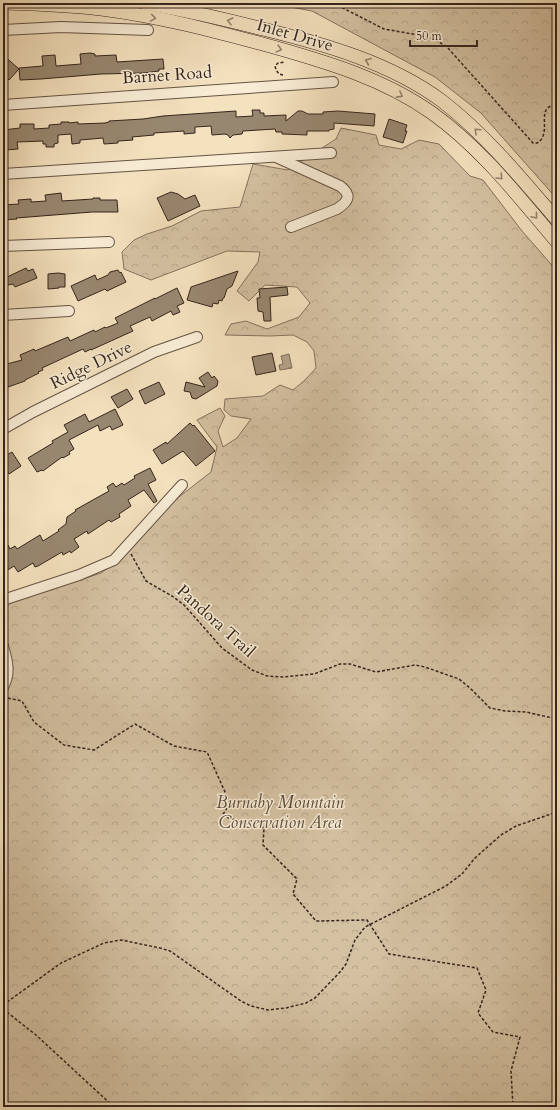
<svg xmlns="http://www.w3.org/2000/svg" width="560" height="1110" font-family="Cardo,serif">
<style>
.forest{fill:url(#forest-crowns);stroke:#84735f}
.water{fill:url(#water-ripples);stroke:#816f5c}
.building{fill:#988770;stroke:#35251c}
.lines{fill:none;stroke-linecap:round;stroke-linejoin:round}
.minor-casing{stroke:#655444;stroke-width:12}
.major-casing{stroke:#35251c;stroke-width:14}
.path{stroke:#35251c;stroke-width:1.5;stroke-dasharray:3 2;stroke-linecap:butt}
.minor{stroke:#f8ecd5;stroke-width:10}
.major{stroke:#f4e1be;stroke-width:13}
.oneway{stroke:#94836d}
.labels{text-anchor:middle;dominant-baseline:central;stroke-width:3;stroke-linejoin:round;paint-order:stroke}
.street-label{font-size:17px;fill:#35251c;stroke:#f8ecd5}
.park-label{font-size:17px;font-style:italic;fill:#5d4c3e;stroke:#f8ecd5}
</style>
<defs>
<pattern id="forest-crowns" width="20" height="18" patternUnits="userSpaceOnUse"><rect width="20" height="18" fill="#d4c1a2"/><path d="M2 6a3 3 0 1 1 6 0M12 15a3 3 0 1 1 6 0" fill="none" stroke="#b7a68b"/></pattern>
<pattern id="water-ripples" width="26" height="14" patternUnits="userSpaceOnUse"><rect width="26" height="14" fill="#b3a187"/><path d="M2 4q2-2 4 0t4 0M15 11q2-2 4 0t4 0" fill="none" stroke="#92836e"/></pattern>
</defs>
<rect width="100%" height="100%" fill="#f4e1be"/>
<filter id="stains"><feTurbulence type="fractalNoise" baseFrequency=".005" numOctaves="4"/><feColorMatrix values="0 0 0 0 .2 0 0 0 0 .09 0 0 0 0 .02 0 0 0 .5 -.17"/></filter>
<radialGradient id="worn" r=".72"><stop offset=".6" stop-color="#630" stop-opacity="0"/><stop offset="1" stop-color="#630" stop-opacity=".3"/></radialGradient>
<!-- forest -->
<g class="forest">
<path d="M269 3H557V145L555 148 557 150V199L481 113 435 77 312 11Z"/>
<path d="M341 128 376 135 379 145 401 149 419 140 439 144 470 176 483 180 522 231 557 271V1107H3V688L13 668 3 625V612L8 604 101 573 123 557 170 504 211 472 217 447 197 420 220 408 225 416 218 431 223 447 237 438 251 419 231 416 224 410 225 399 263 396 280 385 293 390 305 380 316 368 314 351 307 342 293 335 270 336 225 335 231 324 246 321 267 329 299 317 310 303 297 287 265 285 249 301 237 291 258 262 260 252 227 251 151 280 124 269 122 252 134 240 147 234 172 226 201 211 240 207 253 164 288 170 336 139Z"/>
</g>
<!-- water -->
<path class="water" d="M289 354 292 368 280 370 279 365 283 364 281 356Z"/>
<!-- building -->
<g class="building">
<path d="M90 53 95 54V56L116 55 117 62 163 59 164 69H159V71L144 73 101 74 41 79 20 80 19 68 43 66 42 56 55 55 56 66 81 64 80 54Z"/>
<path d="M3 55 19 69 9 80 3 75Z"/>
<path d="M252 110H260V113H264V116L286 115V121L298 111H302L308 114H323V112L338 111 375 114 374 126 334 123V129L329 130V131H307V135L282 134V132H276L275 129 243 131 242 134 233 135 230 138 228 135 225 134 212 135 211 126 195 127V133L184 134V131L154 133V135L132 137 133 140 118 141V143L104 144 103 138 80 140V143L72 144 71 134 58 135V143L54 144V147H46V144H43V141L17 142 18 149 6 150V149H3V130L20 128V124H34V129L49 128V125L61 124V122H69V123L78 122V124L105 123 109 122V121L143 119 163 116 236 111V117L253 116Z"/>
<path d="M389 119 407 125 405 131H407L403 143 383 137Z"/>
<path d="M171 192 178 194 185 199 195 195 200 206 168 221 157 198Z"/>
<path d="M61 193 62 201 93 199V198H100V200H117L118 212H92L16 218 17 219 3 220V205L19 204 18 200 31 199V202L46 201 45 195Z"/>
<path d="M26 268 28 271 33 269 37 278 15 287 13 284 3 286V279Z"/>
<path d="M118 270 120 273 121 272 126 282 107 291 105 289 78 301 71 286 95 275 97 280 108 275 110 272Z"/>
<path d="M238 271 232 286 227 289 224 298H223L222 301 219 300 218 304 213 303 212 307 187 300 191 287Z"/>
<path d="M58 273 65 274V287H59V288L48 289V274Z"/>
<path d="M287 287 288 295 270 297 271 321H264L263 312 258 311 257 298H260L259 289Z"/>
<path d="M177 288 184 303 177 306 180 312 173 315 171 311 152 321 150 317 130 326 133 331 91 350V349L85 352 83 349 42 368 43 370 38 372 39 373 25 380V381L8 387 3 371V365L22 360 20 355 34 349 35 351 68 337 70 341 94 330 95 332 105 327 106 328 118 323 115 318 155 298V299Z"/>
<path d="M272 353 276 371 256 375 252 357Z"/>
<path d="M208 372 212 378 214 376 218 381 217 386 196 399 192 398 190 392 184 391 186 382 205 387 199 378Z"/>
<path d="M159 382 165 394 145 404 139 391Z"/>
<path d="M127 389 133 399 118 408 111 397Z"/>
<path d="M115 409 123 425 112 430 110 426 100 431 98 425 69 440 74 449 69 452 70 454 63 458 62 457 43 471 42 470 37 472 28 458 53 443 52 441 68 432 64 425 85 414 89 422Z"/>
<path d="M190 423 193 426 194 425 215 451 196 466 183 451 162 464 153 450 166 442 167 444Z"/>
<path d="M12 452 21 466 9 474 6 470 3 472V457Z"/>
<path d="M150 468 156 480 148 484 157 501 154 503 144 490 128 500 131 506 119 514 120 517 111 522 109 520 88 534 87 531 74 539 79 547 71 553 70 551 63 555 62 552 38 566 35 567 33 563 18 572 14 566 3 573V548L8 545 10 549 15 546 17 549 40 535 43 541 59 531 58 530 66 524 67 517 76 511 75 510 109 491 107 487 113 483 116 487 122 483 124 485 135 478 134 476Z"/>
</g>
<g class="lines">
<defs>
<g id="minor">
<path d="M3 30 61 27 148 30"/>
<path d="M3 105 333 82"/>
<path d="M276 157 340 186C352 195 349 201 337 209L291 227"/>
<path d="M3 174 331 153"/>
<path d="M3 246 109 242"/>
<path d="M3 315 69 311"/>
<path d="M3 429 33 412 154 352 197 337"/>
<path d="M3 600 79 575 114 560 182 485"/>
<path d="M3 646C7 660 11 673 3 687"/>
</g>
<g id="major">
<path d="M3 3C36 4 68 5 101 9 158 16 214 31 270 46 327 62 384 79 432 113 481 148 519 197 557 242"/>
<path d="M145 3C185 10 224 19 263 29 324 44 391 63 442 101 486 135 521 178 557 220"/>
</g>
</defs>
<!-- minor casing -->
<use href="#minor" class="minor-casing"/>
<!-- major casing -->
<use href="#major" class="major-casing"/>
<!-- path -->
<g class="path">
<path d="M333 3 384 29 424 36 436 40 447 47 533 143H537C554 133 533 106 557 105"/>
<path d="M283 75 279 74 276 70 275 66 278 63 285 62"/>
<path d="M131 554 146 581 172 596 184 605 222 648 252 670 267 676 283 677 314 674 340 664H350L376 672 415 665 425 667 459 679 470 688 490 708 505 711 526 712 557 719"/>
<path d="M3 697 22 701 34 722 64 745 94 750 135 724 174 746 207 752 230 803 222 816 264 828 263 845 297 879 293 894 316 921 367 920 389 954 477 968 486 990 478 1013 493 1032 520 1037 511 1071 513 1107"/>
<path d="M3 1005 61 963 104 943 121 940 160 948 170 951 241 1001 251 1006 268 1010 286 1008 306 1003 315 998 340 972 346 964 355 940 365 927 446 886 462 874 475 858 501 835 516 826 557 812"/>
<path d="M3 1009 36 1035 114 1107"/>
</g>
<!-- minor -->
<use href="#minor" class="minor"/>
<!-- major -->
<use href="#major" class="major"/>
</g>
<!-- one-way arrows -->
<defs><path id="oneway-chevron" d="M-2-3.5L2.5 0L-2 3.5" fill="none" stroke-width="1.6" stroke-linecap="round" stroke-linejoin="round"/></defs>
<g class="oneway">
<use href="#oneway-chevron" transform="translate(153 18) rotate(9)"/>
<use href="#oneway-chevron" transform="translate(230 21) rotate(-166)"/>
<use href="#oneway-chevron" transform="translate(279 49) rotate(15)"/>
<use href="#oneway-chevron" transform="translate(368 61) rotate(-158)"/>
<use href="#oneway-chevron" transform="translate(400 95) rotate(28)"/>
<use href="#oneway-chevron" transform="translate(477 131) rotate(-137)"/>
<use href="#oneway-chevron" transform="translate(500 177) rotate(47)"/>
<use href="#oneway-chevron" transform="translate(535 216) rotate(50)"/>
</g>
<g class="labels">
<!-- street labels -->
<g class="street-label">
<text transform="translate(295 35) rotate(16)">Inlet Drive</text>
<text transform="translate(167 75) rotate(-4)">Barnet Road</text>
<text transform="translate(91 365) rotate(-26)">Ridge Drive</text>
<text transform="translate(216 621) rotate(42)">Pandora Trail</text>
</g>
<!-- park labels -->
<g class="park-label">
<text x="280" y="802">Burnaby Mountain<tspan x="280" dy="20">Conservation Area</tspan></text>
</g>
</g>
<!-- margin -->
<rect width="560" height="1110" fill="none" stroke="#f4e1be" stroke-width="16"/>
<rect x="4" y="4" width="552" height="1102" fill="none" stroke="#35251c" stroke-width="2"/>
<rect x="8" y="8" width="544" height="1094" fill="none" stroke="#35251c"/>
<!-- scale -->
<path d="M410 40v6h67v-6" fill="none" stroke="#35251c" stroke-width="2"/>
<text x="416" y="40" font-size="12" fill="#35251c" stroke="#f8ecd5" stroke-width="3" paint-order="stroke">50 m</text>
<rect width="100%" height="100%" filter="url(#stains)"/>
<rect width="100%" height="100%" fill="url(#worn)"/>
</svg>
